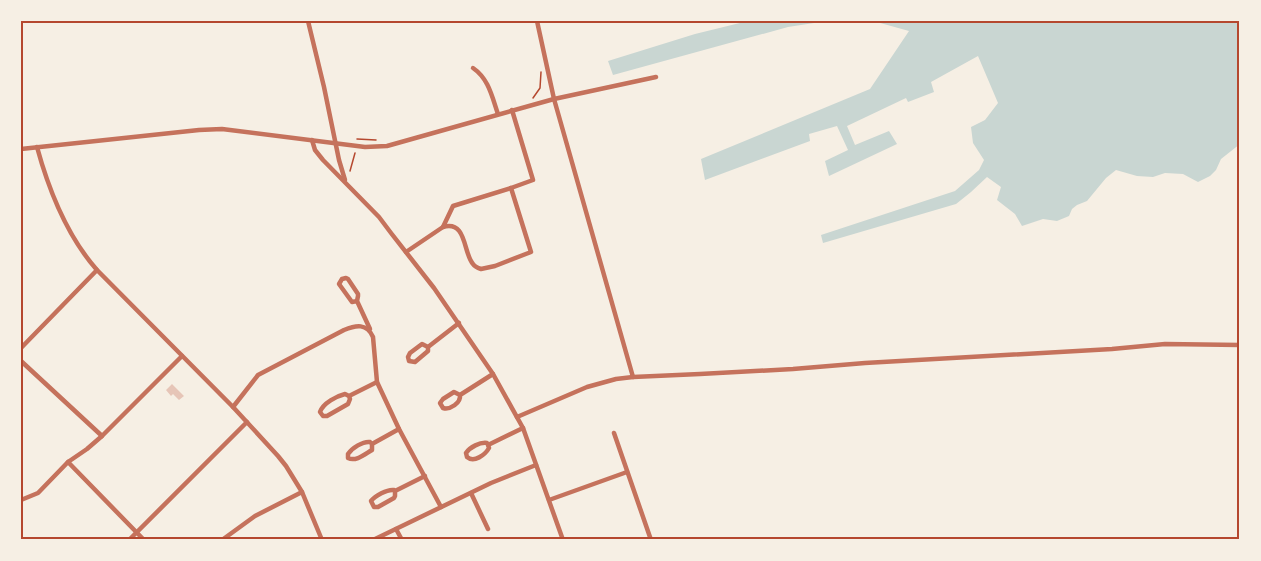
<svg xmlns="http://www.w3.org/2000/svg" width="1261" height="561" font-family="'Open Sans',sans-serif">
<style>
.water{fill:#c9d6d2}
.building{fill:#e6c5b7}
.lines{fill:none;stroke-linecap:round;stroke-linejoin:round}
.path{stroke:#b5482f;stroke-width:1.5}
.minor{stroke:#c5725c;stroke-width:4.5}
.neatline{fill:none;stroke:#b5482f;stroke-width:2}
</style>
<rect width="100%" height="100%" fill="#f6efe4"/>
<!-- water -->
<g class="water">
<path d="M748 21H827L788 27 613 75 608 61 695 34Z"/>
<path d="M873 21H1240V144L1221 159 1216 170 1210 176 1198 182 1183 174 1165 173 1153 177 1137 176 1116 170 1106 178 1087 201 1077 205 1072 209 1069 216 1057 221 1043 219 1022 226 1015 214 997 200 1001 187 987 177 971 192 956 204 823 243 821 235 955 191 979 170 984 160 973 143 971 127 985 120 998 103 978 56 931 82 934 92 908 102 906 98 847 126 855 145 889 131 897 144 829 176 825 161 848 150 837 126 809 134 810 141 705 180 701 159 870 89 909 31Z"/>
</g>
<!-- building -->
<path class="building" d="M172 384 184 396 179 400 173 394 171 396 166 390Z"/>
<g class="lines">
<!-- path -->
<g class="path">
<path d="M533 98 540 88 541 72"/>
<path d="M357 139 376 140"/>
<path d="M350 171 355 153"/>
</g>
<!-- minor -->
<g class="minor">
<path d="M308 21 324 87 339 160 345 180"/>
<path d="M537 21 554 99 633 377"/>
<path d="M473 68C489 79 492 97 498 114"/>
<path d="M312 140 315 150 323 160 379 217 391 233 434 288 493 374 523 428 563 540"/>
<path d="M37 147C49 191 67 236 97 270L233 407 278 456 286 466 302 492 322 540"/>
<path d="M21 149 199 130 222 129 365 147 387 146 554 99 656 77"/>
<path d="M443 227C467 220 463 253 473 264 475 267 478 268 481 269L495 266 531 252 511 188"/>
<path d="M406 252 443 227 453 206 511 188 533 180 512 110"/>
<path d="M357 301 352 302 339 284 342 279 346 278 348 279 358 294V296L357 301 370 329"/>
<path d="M428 347 422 344 410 353 408 357 409 361 415 362 428 351V347L459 323"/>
<path d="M21 348 97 270"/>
<path d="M21 361 102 436"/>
<path d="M460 395C461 403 450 410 443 408L440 403 443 399 454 392 460 395 493 374"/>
<path d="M349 396 350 399 348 404 327 416H323L320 412C323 403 337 396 345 394L349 396 377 382"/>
<path d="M233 407 258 375 344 330C356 325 367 323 373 337L377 382 399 429 441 507"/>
<path d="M517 417 587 387 616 379 633 377 700 374 793 369 865 363 1112 349 1165 344 1240 345"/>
<path d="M614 433 651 540"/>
<path d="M372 444 370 442C363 441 352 448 348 454V458C356 462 365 454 372 450V444L399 429"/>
<path d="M488 445 489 448C485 455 474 463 467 457L466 453C470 447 480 442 487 443L488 445 523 428"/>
<path d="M68 462 144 540"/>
<path d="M395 491V496L394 498 378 507H374L371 501C375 496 387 489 394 490L395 491 425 476"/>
<path d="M471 493 488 529"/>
<path d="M21 500 38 493 68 462 87 449 102 436 182 356"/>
<path d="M549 500 627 472"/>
<path d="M396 529 402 540"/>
<path d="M129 540 247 422"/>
<path d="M222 540 255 516 302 492"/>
<path d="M373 540 491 483 536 465"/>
</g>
</g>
<!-- border -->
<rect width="1261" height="561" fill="none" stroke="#f6efe4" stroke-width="45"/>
<rect x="22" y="22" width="1216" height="516" class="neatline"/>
</svg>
